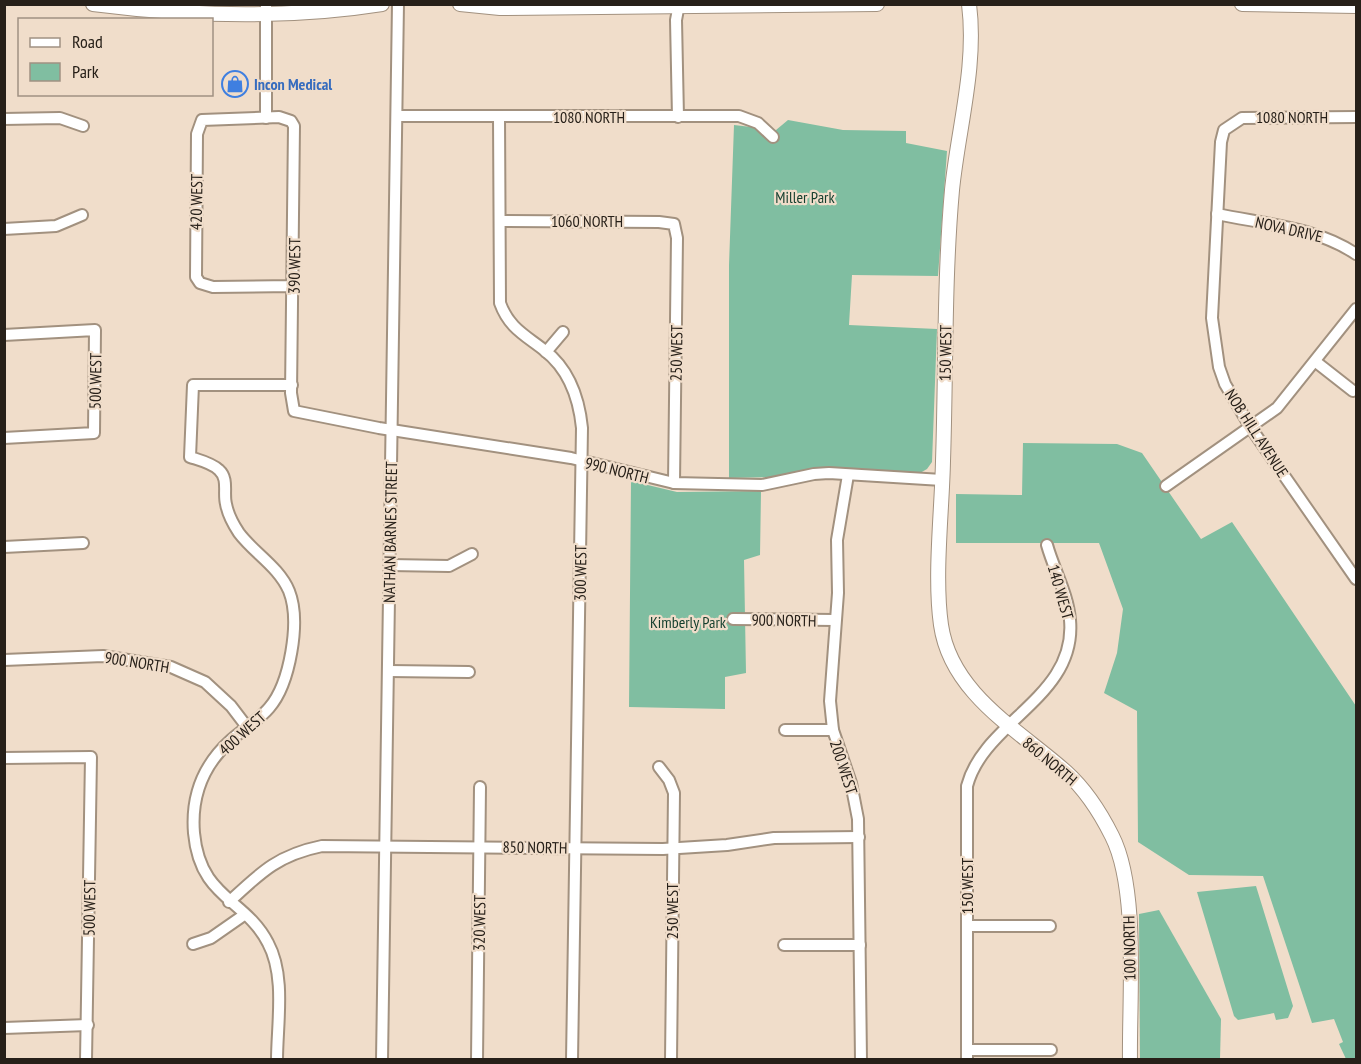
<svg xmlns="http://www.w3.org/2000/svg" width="1361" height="1064" font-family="'PT Sans Narrow',sans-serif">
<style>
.green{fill:#80bea1}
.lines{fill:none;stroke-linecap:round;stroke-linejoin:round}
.minor-casing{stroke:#a2917f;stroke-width:14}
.tertiary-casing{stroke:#a2917f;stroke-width:16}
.minor{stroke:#fff;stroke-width:10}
.tertiary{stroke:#fff;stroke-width:14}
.labels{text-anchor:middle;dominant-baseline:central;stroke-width:4.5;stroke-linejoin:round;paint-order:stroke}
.shop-label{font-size:16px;font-weight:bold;fill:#366cbe;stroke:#f0ddca;text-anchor:start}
.street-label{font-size:16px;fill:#272019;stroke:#f0ddca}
.park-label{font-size:16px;fill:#133e2d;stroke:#f0ddca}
</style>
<rect width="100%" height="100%" fill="#f0ddca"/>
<!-- green -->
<g class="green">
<path d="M788 120 843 130 906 131V143L947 151 938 276 852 275 849 325 937 329 932 462 927 469 920 473 817 467 773 477 729 478V265L734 125 776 130Z"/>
<path d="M1023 443 1117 444 1142 453 1201 539 1232 522 1356 706V1059H1346L1339 1044 1343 1042 1334 1019 1312 1023 1263 876 1189 875 1138 842 1137 711 1104 693 1117 653 1123 609 1099 543H956V494L1022 495Z"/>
<path d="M631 481 677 492 761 491 760 555 744 560 746 673 725 677V709L629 707Z"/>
<path d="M1256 886 1293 1006 1288 1018 1276 1020 1274 1013 1238 1020 1234 1016 1197 892Z"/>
<path d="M1159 910 1221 1019 1220 1059H1140L1139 914Z"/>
</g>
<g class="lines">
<defs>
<g id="minor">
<path d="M266 4V118"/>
<path d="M398 116H739L758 123 773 137"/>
<path d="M499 117 500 303C509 328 525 335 544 350 569 369 579 398 582 428L572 1060"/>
<path d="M678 117 676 20 679 4"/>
<path d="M1356 117 1242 118 1224 130 1221 142 1212 318 1219 367 1225 384 1251 428 1356 579"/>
<path d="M4 119 60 118 83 126"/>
<path d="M1217 214C1264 224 1316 227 1356 254"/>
<path d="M500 221 659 222 674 224 677 238 674 483"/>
<path d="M4 229 56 226 82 215"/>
<path d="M293 286 213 287 200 283 196 277 197 134 202 120 279 117 291 121 294 126 291 393 294 411 379 428 571 458 674 483 762 485 814 474 829 473 942 480"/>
<path d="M4 335 95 330 94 433 4 438"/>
<path d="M546 352 563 332"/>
<path d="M1316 362 1353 391"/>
<path d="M848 475 837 540 838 593 830 701 833 730 851 783 858 819 861 1060"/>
<path d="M1166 486 1277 408 1356 309"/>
<path d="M4 547 83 543"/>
<path d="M390 565 449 566 472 554"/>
<path d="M733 619 835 620"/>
<path d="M4 660 103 656 171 667 205 682 231 706 247 727"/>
<path d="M389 671 469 672"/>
<path d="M785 730H833"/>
<path d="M4 758 91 757 86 1060"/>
<path d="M659 767 669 780 674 793 671 1060"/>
<path d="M229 902C261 872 278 855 322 846L663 849 727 845 774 838 859 837"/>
<path d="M967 926H1050"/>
<path d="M193 944 211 938 244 915"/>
<path d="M784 945H860"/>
<path d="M4 1028 88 1025"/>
<path d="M967 1050H1051"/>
<path d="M277 1060C277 1024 286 976 268 943 245 898 200 899 194 833 191 796 203 765 231 740 243 729 258 721 269 708 290 684 301 621 289 591 279 567 254 553 239 533 233 524 228 515 226 504 223 493 229 479 219 470 212 463 199 460 190 457L193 385H292"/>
<path d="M382 1060 398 4"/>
<path d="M477 1060 480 787"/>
<path d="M967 1060V786C984 721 1077 697 1070 620 1068 594 1054 570 1047 545"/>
</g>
<g id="tertiary">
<path d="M93 4C187 16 288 19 382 4"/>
<path d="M460 4 500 8 877 4"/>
<path d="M969 4C977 66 958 129 952 190 944 280 946 371 943 461 942 511 934 576 941 625 951 694 1019 730 1066 772 1086 790 1100 812 1112 836 1139 889 1129 998 1130 1060"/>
<path d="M1242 4 1356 6"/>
</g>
</defs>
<!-- minor casing -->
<use href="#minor" class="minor-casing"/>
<!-- tertiary casing -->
<use href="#tertiary" class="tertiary-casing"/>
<!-- minor -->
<use href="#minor" class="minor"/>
<!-- tertiary -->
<use href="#tertiary" class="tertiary"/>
</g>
<!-- icons -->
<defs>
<symbol id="shop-ring" viewBox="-11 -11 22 22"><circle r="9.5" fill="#f0ddca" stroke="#3f7fe0" stroke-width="1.5"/><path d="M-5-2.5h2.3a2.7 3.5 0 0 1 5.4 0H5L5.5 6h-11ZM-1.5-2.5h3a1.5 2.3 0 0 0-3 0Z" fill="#3f7fe0"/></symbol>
</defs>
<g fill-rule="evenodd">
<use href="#shop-ring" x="220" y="69" width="30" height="30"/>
</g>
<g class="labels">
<!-- shop labels -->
<g class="shop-label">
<text x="254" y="84">Incon Medical</text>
</g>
<!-- street labels -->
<g class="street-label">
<text x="589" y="117">1080 NORTH</text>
<text x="1292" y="117">1080 NORTH</text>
<text transform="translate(196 202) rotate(-89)">420 WEST</text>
<text x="587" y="221">1060 NORTH</text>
<text transform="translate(1289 229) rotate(13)">NOVA DRIVE</text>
<text transform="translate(294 266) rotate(-89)">390 WEST</text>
<text transform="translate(676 353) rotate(-89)">250 WEST</text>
<text transform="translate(945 353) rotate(-89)">150 WEST</text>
<text transform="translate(95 381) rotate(-89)">500 WEST</text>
<text transform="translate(1257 433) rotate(57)">NOB HILL AVENUE</text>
<text transform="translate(617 470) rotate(14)">990 NORTH</text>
<text transform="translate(390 532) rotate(-89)">NATHAN BARNES STREET</text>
<text transform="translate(580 573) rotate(-89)">300 WEST</text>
<text transform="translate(1061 592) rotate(74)">140 WEST</text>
<text transform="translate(784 620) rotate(1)">900 NORTH</text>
<text transform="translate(137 662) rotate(9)">900 NORTH</text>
<text transform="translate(242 733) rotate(-42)">400 WEST</text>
<text transform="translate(1050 761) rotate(40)">860 NORTH</text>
<text transform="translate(844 767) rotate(72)">200 WEST</text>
<text transform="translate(535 847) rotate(1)">850 NORTH</text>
<text transform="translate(967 886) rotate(-90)">150 WEST</text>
<text transform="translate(89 908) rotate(-89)">500 WEST</text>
<text transform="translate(672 911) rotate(-90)">250 WEST</text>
<text transform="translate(479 923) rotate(-89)">320 WEST</text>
<text transform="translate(1129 948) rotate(-91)">100 NORTH</text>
</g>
<!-- park labels -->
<g class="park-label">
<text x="805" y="197">Miller Park</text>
<text x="688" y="622">Kimberly Park</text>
</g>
</g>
<!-- border -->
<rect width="1361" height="1064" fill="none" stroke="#272019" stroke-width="12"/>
<!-- legend -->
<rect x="18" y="18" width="195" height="78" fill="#f0ddca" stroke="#a09183" stroke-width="1.5"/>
<rect x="30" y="38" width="30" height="9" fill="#ffffff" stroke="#a09183" stroke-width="1.5"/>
<text x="72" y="48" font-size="18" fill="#272019">Road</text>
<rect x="30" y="63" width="30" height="18" fill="#80bea1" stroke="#a09183" stroke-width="1.5"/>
<text x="72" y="78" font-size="18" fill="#272019">Park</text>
</svg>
